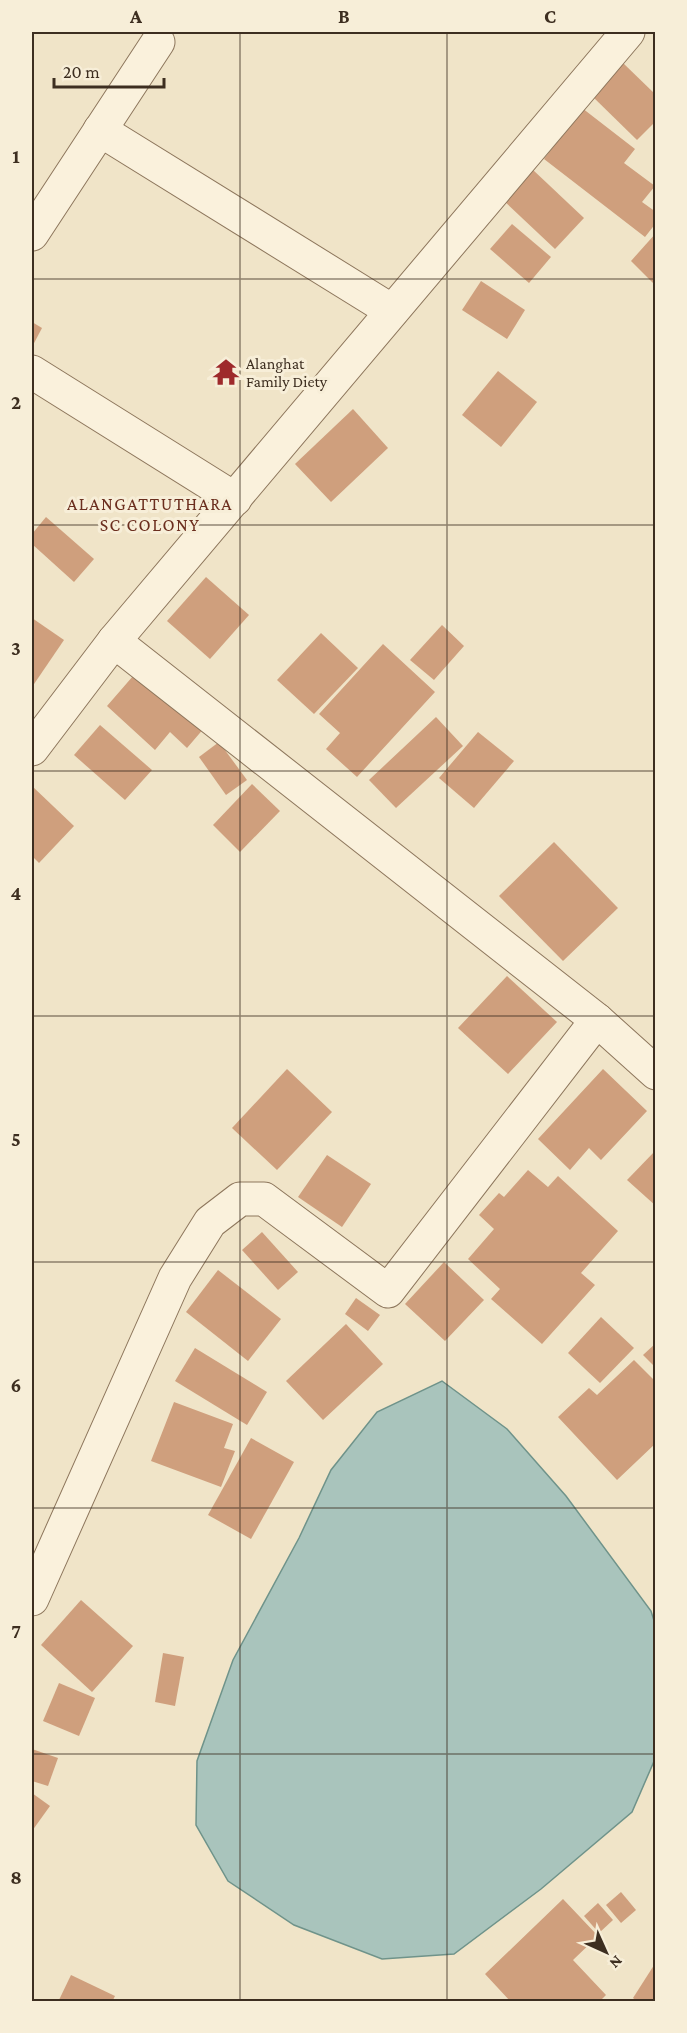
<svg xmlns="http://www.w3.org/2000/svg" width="687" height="2033" font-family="'Crimson Pro',serif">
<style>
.water{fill:#a9c4bc;stroke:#6f938a;stroke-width:1.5}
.building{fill:#cf9f7d}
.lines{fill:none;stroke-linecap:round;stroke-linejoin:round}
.minor-casing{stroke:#8d765c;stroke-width:35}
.minor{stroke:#faf1dc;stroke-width:33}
.grid{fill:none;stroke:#3d2e20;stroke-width:1.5;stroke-opacity:0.55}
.labels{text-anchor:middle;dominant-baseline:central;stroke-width:6;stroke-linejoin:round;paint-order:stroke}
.poi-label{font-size:16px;fill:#3d2e20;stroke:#f7eed8;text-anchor:start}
.neighbourhood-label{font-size:18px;letter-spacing:1.5px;fill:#6b2e1e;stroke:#f7eed8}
.neatline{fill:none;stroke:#3d2e20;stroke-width:2}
.grid-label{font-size:20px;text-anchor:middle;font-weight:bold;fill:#3d2e20}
</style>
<rect width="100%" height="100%" fill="#f0e4c8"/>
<!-- water -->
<path class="water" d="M442 1381 507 1429 566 1496 651 1611 656 1627 655 1759 632 1812 541 1889 454 1954 382 1959 294 1925 228 1881 196 1825 197 1761 233 1660 299 1538 331 1470 377 1412Z"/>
<!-- building -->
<g class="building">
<path d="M623 63 656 95V121L637 140 591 95Z"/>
<path d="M582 108 635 149 624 163 655 186 642 202 656 212V223L645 237 544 159Z"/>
<path d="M532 169 584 218 555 249 503 200Z"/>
<path d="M512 224 551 257 529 283 490 249Z"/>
<path d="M656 233V286L631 261Z"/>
<path d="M481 281 525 310 507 339 462 310Z"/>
<path d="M32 322 42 328 32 347Z"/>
<path d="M498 371 537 402 501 447 462 415Z"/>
<path d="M353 409 388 448 331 502 295 464Z"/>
<path d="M46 517 94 559 74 582 32 544V534Z"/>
<path d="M206 577 249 615 210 659 167 621Z"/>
<path d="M32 618 64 640 32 687Z"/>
<path d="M442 625 464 646 434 680 410 660Z"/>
<path d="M321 633 358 668 314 714 277 680Z"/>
<path d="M383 644 435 692 357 777 326 749 340 733 319 714Z"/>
<path d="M140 668 205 727 187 748 170 732 155 750 107 706Z"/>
<path d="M436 717 463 746 396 808 369 780Z"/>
<path d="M100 725 152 770 125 800 74 755Z"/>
<path d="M478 732 514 761 474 808 439 778Z"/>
<path d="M219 742 247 780 226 795 199 757Z"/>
<path d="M252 784 280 811 240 852 213 825Z"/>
<path d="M32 786 74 826 39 863 32 856Z"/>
<path d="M554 842 618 908 563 961 499 896Z"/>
<path d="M507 976 557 1022 508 1074 458 1028Z"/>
<path d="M287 1069 332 1112 277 1170 232 1128Z"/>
<path d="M603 1069 647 1111 601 1160 589 1148 570 1170 538 1139Z"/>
<path d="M656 1150V1206L627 1180Z"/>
<path d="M327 1155 371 1184 342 1227 298 1197Z"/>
<path d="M528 1170 548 1187 558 1176 618 1231 581 1273 595 1285 542 1344 491 1299 500 1289 468 1259 494 1229 479 1215 499 1193 504 1197Z"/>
<path d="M262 1232 298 1272 278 1290 242 1250Z"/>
<path d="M444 1262 484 1300 445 1341 405 1304Z"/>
<path d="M218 1270 281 1319 248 1361 186 1312Z"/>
<path d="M356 1298 380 1315 368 1331 345 1314Z"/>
<path d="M601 1317 634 1348 600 1383 568 1353Z"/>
<path d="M346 1324 383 1364 323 1420 286 1381Z"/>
<path d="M656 1343V1368L643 1355Z"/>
<path d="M195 1348 267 1392 247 1425 175 1381Z"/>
<path d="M634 1360 656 1382V1443L617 1480 558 1417 589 1388 597 1395Z"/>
<path d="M174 1402 233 1424 224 1448 235 1451 221 1487 151 1461Z"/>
<path d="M251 1438 294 1462 251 1539 208 1515Z"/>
<path d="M81 1600 133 1646 92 1692 41 1645Z"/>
<path d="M163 1653 184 1657 175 1706 155 1702Z"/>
<path d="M59 1683 95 1698 79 1736 43 1721Z"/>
<path d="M32 1749 58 1758 48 1786 32 1781Z"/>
<path d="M32 1793 50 1806 32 1831Z"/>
<path d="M621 1892 636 1910 621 1923 606 1905Z"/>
<path d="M563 1899 598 1936 573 1960 606 1995 599 2002H511L485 1974Z"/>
<path d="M598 1903 613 1920 599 1933 584 1916Z"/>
<path d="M656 1962V2002H638L633 1998Z"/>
<path d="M71 1975 115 1996 112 2002H58Z"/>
</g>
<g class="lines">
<defs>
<g id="minor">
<path d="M100 130 392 311"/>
<path d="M32 234 158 42"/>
<path d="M32 372 235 499"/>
<path d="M114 641 597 1020 656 1073"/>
<path d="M32 749 114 641 628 32"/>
<path d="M32 1599 175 1278 210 1222 240 1199H264L388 1291 597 1020"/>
</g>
</defs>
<!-- minor casing -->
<use href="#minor" class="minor-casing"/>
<!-- minor -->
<use href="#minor" class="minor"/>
</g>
<!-- grid -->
<path class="grid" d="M240 32V2002M447 32V2002M32 279H656M32 525H656M32 771H656M32 1016H656M32 1262H656M32 1508H656M32 1754H656"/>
<!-- icons -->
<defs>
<symbol id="temple-bare" viewBox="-9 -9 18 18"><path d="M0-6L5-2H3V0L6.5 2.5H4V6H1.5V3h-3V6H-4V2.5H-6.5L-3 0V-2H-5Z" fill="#9e2a2b" stroke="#f7eed8" stroke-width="2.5" paint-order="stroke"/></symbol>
</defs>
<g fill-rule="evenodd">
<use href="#temple-bare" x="207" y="353" width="38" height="38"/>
</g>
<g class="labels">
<!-- poi labels -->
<g class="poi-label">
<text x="246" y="363">Alanghat<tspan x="246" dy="18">Family Diety</tspan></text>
</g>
<!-- neighbourhood labels -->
<g class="neighbourhood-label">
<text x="150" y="504">ALANGATTUTHARA<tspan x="150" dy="21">SC COLONY</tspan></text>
</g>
</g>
<!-- border -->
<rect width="687" height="2033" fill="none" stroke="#f7eed8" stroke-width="66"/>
<!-- north arrow -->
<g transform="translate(606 1952) rotate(135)" stroke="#f7eed8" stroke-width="4.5" paint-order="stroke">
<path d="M0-4.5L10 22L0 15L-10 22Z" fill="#3d2e20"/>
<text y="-9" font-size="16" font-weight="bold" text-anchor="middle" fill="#3d2e20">N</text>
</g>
<!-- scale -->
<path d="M54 78v9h110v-9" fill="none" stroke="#3d2e20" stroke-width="3"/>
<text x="63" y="78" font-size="18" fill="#3d2e20" stroke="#f7eed8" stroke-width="4.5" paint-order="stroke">20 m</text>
<rect x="33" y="33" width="621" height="1967" class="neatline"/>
<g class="grid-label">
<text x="136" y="23">A</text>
<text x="344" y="23">B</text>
<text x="550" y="23">C</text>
<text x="16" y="163">1</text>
<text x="16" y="409">2</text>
<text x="16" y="655">3</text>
<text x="16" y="900">4</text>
<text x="16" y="1146">5</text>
<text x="16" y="1392">6</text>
<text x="16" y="1638">7</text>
<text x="16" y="1884">8</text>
</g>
</svg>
